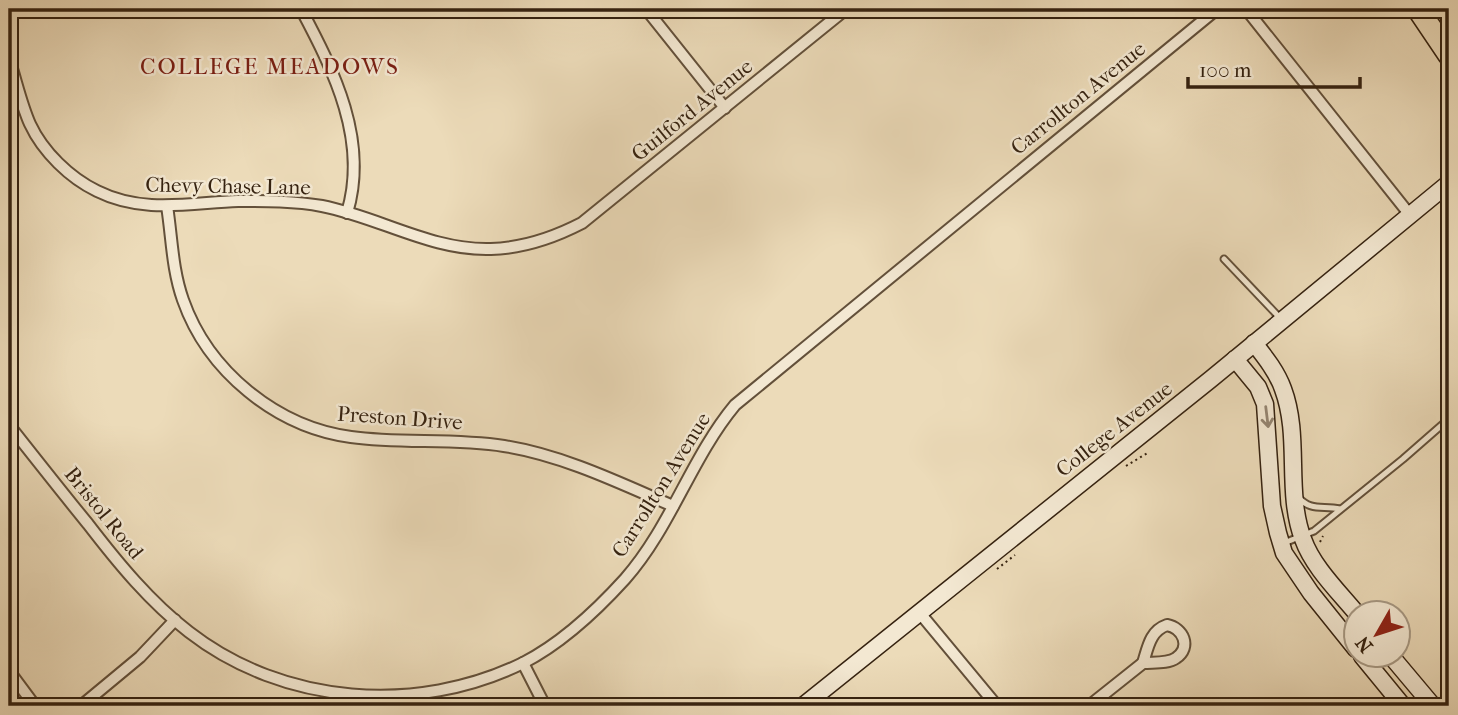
<svg xmlns="http://www.w3.org/2000/svg" width="1458" height="715" font-family="'IM FELL French Canon',serif">
<style>
.lines{fill:none;stroke-linecap:round;stroke-linejoin:round}
.service-casing{stroke:#63503a;stroke-width:9}
.minor-casing{stroke:#63503a;stroke-width:14}
.secondary-casing{stroke:#352210;stroke-width:19}
.motorway-casing{stroke:#352210;stroke-width:24}
.path{stroke:#352210;stroke-width:2;stroke-dasharray:2 3.5;stroke-linecap:butt}
.service{stroke:#f3e8d2;stroke-width:5}
.minor{stroke:#f3e8d2;stroke-width:10}
.secondary{stroke:#f3e8d2;stroke-width:16}
.motorway{stroke:#ecdbb9;stroke-width:21}
.oneway{stroke:#948571}
.labels{text-anchor:middle;dominant-baseline:central;stroke-width:5;stroke-linejoin:round;paint-order:stroke}
.street-label{font-size:21px;fill:#352210;stroke:#f3e8d2}
.neighbourhood-label{font-size:23px;letter-spacing:2px;fill:#7a1f14;stroke:#f3e8d2}
</style>
<rect width="100%" height="100%" fill="#ecdbb9"/>
<filter id="stains"><feTurbulence type="fractalNoise" baseFrequency=".00286" numOctaves="4"/><feColorMatrix values="0 0 0 0 .2 0 0 0 0 .09 0 0 0 0 .02 0 0 0 .5 -.17"/></filter>
<radialGradient id="worn" r=".72"><stop offset=".6" stop-color="#630" stop-opacity="0"/><stop offset="1" stop-color="#630" stop-opacity=".3"/></radialGradient>
<g class="lines">
<defs>
<g id="service">
<path d="M1224 259 1280 318"/>
<path d="M1298 497C1311 512 1323 505 1340 509"/>
<path d="M1284 543 1314 531 1403 459 1443 424"/>
</g>
<g id="minor">
<path d="M301 9C334 71 369 141 347 213"/>
<path d="M646 9 725 108"/>
<path d="M1246 9 1410 215"/>
<path d="M9 59C16 80 21 104 30 124 43 152 70 178 97 191 143 214 189 203 238 201 265 201 295 201 322 206 379 217 432 251 491 249 524 248 553 238 582 223L846 9"/>
<path d="M167 206C172 238 172 269 183 300 208 371 276 427 351 437 401 444 453 438 504 446 562 455 620 483 673 506"/>
<path d="M9 425C35 458 61 491 88 524 118 563 150 602 189 632 283 705 417 715 523 663 562 643 596 611 625 579 671 527 691 458 735 405L1217 9"/>
<path d="M919 612 997 706"/>
<path d="M1167 625C1183 628 1192 647 1176 658 1168 664 1153 662 1143 663 1148 647 1150 631 1167 625Z"/>
<path d="M523 663 545 706"/>
<path d="M9 671 35 706"/>
<path d="M81 706 140 657 175 620"/>
<path d="M1089 706 1143 663"/>
</g>
<g id="secondary">
<path d="M1254 343C1265 357 1277 372 1283 389 1301 437 1285 491 1303 539 1313 567 1338 591 1357 614"/>
<path d="M1235 359 1258 387 1265 404 1272 506 1278 533 1284 553 1311 593 1356 649"/>
<path d="M1362 656 1403 706"/>
<path d="M1391 656 1433 706"/>
<path d="M803 706 1211 379 1449 183"/>
</g>
<path id="motorway" d="M1418 9 1449 55"/>
</defs>
<!-- service casing -->
<use href="#service" class="service-casing"/>
<!-- minor casing -->
<use href="#minor" class="minor-casing"/>
<!-- secondary casing -->
<use href="#secondary" class="secondary-casing"/>
<!-- motorway casing -->
<use href="#motorway" class="motorway-casing"/>
<!-- path -->
<g class="path">
<path d="M1442 171 1449 165"/>
<path d="M1126 466 1149 452"/>
<path d="M1320 542 1323 536"/>
<path d="M997 569 1015 555"/>
</g>
<!-- service -->
<use href="#service" class="service"/>
<!-- minor -->
<use href="#minor" class="minor"/>
<!-- secondary -->
<use href="#secondary" class="secondary"/>
<!-- motorway -->
<use href="#motorway" class="motorway"/>
</g>
<!-- one-way arrows -->
<defs><path id="oneway-shaft" d="M-6 0H5M1.5-3L5.5 0L1.5 3" fill="none" stroke-width="1.6" stroke-linecap="round" stroke-linejoin="round" transform="scale(1.75)"/></defs>
<use class="oneway" href="#oneway-shaft" transform="translate(1267 417) rotate(83)"/>
<g class="labels">
<!-- street labels -->
<g class="street-label">
<text transform="translate(1078 98) rotate(-39)">Carrollton Avenue</text>
<text transform="translate(692 110) rotate(-39)">Guilford Avenue</text>
<text transform="translate(228 186) rotate(1)">Chevy Chase Lane</text>
<text transform="translate(400 418) rotate(4)">Preston Drive</text>
<text transform="translate(1114 429) rotate(-38)">College Avenue</text>
<text transform="translate(661 485) rotate(-58)">Carrollton Avenue</text>
<text transform="translate(104 513) rotate(51)">Bristol Road</text>
</g>
<!-- neighbourhood labels -->
<g class="neighbourhood-label">
<text x="270" y="66">COLLEGE MEADOWS</text>
</g>
</g>
<!-- margin -->
<rect width="1458" height="715" fill="none" stroke="#ecdbb9" stroke-width="35"/>
<rect x="10" y="10" width="1437" height="694" fill="none" stroke="#352210" stroke-width="3.5"/>
<rect x="18" y="18" width="1423" height="680" fill="none" stroke="#352210" stroke-width="2"/>
<!-- north arrow -->
<g transform="translate(1377 634) rotate(231)"><circle r="33" fill="#f3e8d2" stroke="#a79984" stroke-width="2"/>
<path d="M0-5L12 26L0 18L-12 26Z" fill="#8f2418"/>
<text y="-10" font-size="19" font-weight="bold" text-anchor="middle" fill="#352210">N</text>
</g>
<!-- scale -->
<path d="M1188 77v10h172v-10" fill="none" stroke="#352210" stroke-width="3.5"/>
<text x="1199" y="77" font-size="21" fill="#352210" stroke="#f3e8d2" stroke-width="5" paint-order="stroke">100 m</text>
<rect width="100%" height="100%" filter="url(#stains)"/>
<rect width="100%" height="100%" fill="url(#worn)"/>
</svg>
